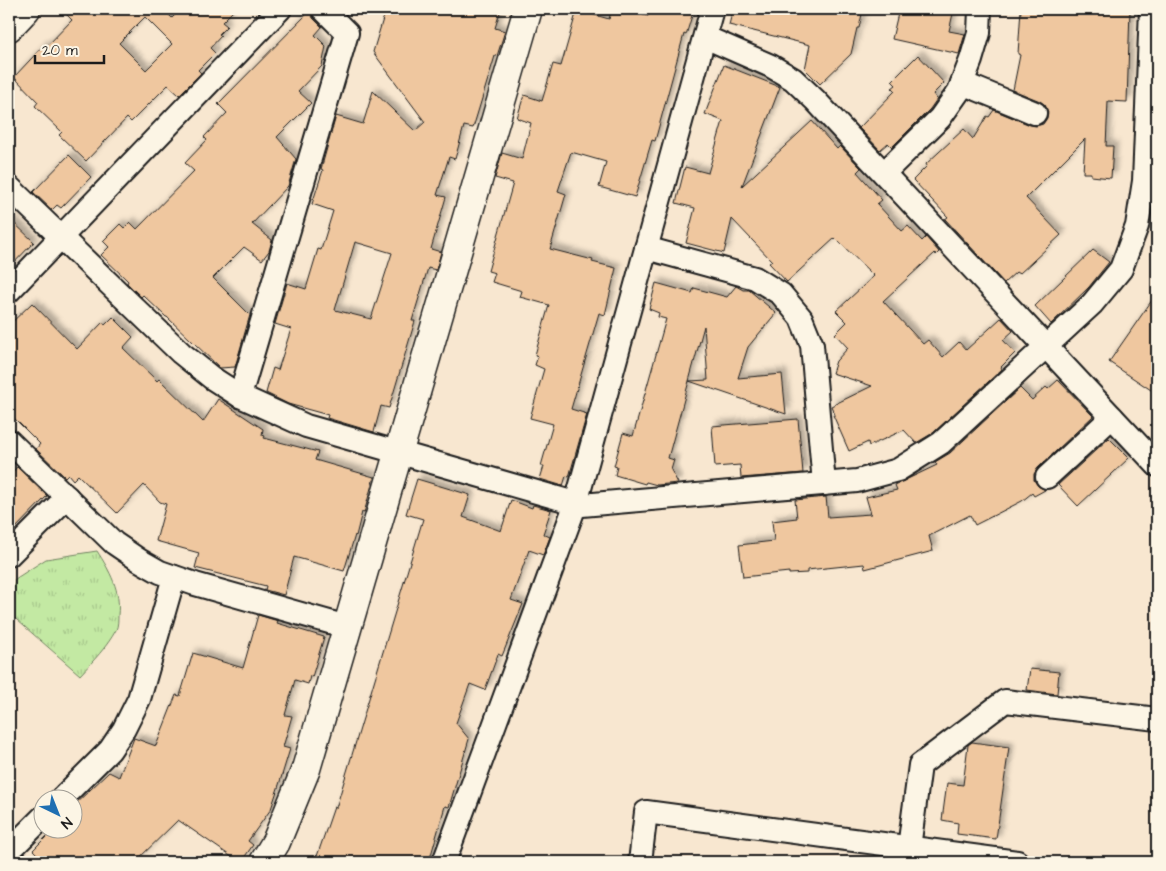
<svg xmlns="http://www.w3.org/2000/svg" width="1166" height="871" font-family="'Architects Daughter',sans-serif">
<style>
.grass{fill:url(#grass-tufts);stroke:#708260}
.building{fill:#efc79f;stroke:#1c1c1c;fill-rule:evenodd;filter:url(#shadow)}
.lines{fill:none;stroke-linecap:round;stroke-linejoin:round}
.street-casing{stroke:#1c1c1c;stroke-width:26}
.secondary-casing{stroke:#1c1c1c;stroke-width:31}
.street{stroke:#fcf5e5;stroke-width:22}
.secondary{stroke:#fcf5e5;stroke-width:28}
</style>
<defs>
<pattern id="grass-tufts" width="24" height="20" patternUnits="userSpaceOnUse" patternTransform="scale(1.25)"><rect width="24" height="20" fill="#c3e9a3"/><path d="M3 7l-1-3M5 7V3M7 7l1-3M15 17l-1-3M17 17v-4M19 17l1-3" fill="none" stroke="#a7c78c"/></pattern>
<filter id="shadow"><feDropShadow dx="4.5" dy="-4.5" stdDeviation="2.5" flood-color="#0004"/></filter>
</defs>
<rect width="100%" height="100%" fill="#f8e7d0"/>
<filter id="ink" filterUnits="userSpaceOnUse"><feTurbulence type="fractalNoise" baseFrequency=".02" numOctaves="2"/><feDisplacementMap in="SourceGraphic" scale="10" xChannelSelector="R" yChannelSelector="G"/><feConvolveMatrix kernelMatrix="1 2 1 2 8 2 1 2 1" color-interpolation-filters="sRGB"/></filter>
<g filter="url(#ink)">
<!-- grass -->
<path class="grass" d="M97 551C110 571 121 591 118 615 118 620 118 626 116 630 107 647 93 661 80 675L9 613V595L13 590 15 579 46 559Z"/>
<!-- building -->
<g class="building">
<path d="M61 9H163L172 18 181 9H235L222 22 227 26 219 34 221 36 210 48 215 53 198 70 201 73 179 95 168 85 131 122 127 118 86 161 59 135 62 132 35 106 38 102 14 77 45 44 47 46 72 20ZM145 17 172 44 146 70 119 43Z"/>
<path d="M386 9H501L495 28 505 31 497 56H495L473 128 464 126 455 159 449 157 437 195 446 197 431 249 441 252 436 270 428 268 412 321H415L389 408 381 406 374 432 327 418 328 415 288 404 266 393 273 368 278 370 291 329 275 324 287 283 306 289 318 249 321 250 333 211 312 204 323 170 321 169 336 116 363 124 373 91 415 131 425 122 373 52ZM355 242 392 253 371 319 335 310Z"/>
<path d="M612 9H622L648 16 650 9H694L686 35 684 34 655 141 652 140 635 197 599 187 606 162 571 152 558 191 566 194 550 249 593 260 592 262 616 268 605 315 599 313 571 409 587 414 569 477 566 476 563 486 540 479 544 466H541L553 424 530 418 544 369 535 365 538 356 535 355 549 305 520 297 522 291 492 282 495 273 488 271 513 183 495 178 502 153 522 159 531 123 517 118 524 95 542 101 553 64 561 66 577 10 609 19Z"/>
<path d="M733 9H863L859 28H857L851 54 820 84 805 69 810 45 729 25Z"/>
<path d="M899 9H954L949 31 965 34 959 54 892 39Z"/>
<path d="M1021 9H1130L1127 102 1108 101 1106 146H1113L1111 178 1091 176V173H1083L1085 139 1026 198 1061 235 1019 274 1016 272 1004 283 945 219 948 217 913 180 927 166 926 164 964 129 973 139 987 116 989 117 994 110 1030 125 1036 126 1043 124 1047 118 1048 112 1045 105 1040 101 1013 90 1020 55 1018 54Z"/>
<path d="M310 11 313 18 322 27 315 35 326 46 322 66 298 91 311 103 277 137 296 159 288 186 252 224 272 240 269 251 262 260 244 247 213 278 250 315 235 367 220 368 167 317H166L143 295 141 297 127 283 128 281 101 255 109 247 103 241 120 224 124 228 130 222 137 229 194 171 185 163 207 140 204 137 227 113 218 104Z"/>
<path d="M918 55 944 83 933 94 937 99 930 109 892 147 888 143 880 150 859 128 895 91 892 88 896 85 892 81Z"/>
<path d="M724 65 780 87 742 186 812 121 837 149 840 146 861 168 857 172 882 200 877 204 902 231 908 226 922 241 926 237 939 252 936 255 935 253 883 301 923 344 928 340 943 357 959 342 966 350 1001 318 1013 331 1003 340 1015 353 1001 367 1002 369 933 433 916 443 904 430 869 446 868 442 849 451 833 415H835L831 406 872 386 832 373 836 361 848 348 835 334 847 322 836 311 874 276 835 238 787 282 769 263 772 261 732 219 724 253 686 243 695 208 676 203 685 167 708 173 723 121 705 114Z"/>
<path d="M69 155 91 177 61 208 57 205 52 210 33 192Z"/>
<path d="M9 218 34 242 9 268Z"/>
<path d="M1093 250 1109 262 1089 287 1051 324 1035 306Z"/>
<path d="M656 283 692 293 694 288 727 297 736 286 743 290H749L776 313 748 347 738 378 782 374 786 414 689 381 708 380 704 326 668 458 674 460 671 470 678 483 657 485 646 482 645 484 615 475 617 467 614 466 623 433 633 436 666 319 658 317 659 313 649 309Z"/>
<path d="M1157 293V394L1109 362Z"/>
<path d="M32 303 77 349 103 322 105 325 113 317 133 337 123 348 157 381 159 379 203 422 218 399 263 429 262 435 265 436 264 438 318 452 315 460 374 477 364 513 362 512 356 536 355 535 344 571 294 557 284 595 265 590 266 586 195 568 199 553 156 541 166 504 160 502 144 485 117 513 78 475 73 480 68 474 65 477 36 449 40 444 9 413V325Z"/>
<path d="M1058 380 1093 416 1038 468 1034 474V480L1038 486 1045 490 1034 496 1032 493 1022 501 975 525 970 515 929 536 933 551 865 569 864 564 807 570V573L789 574V572L743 577 739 545 774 541 772 521 797 518 795 500 826 497 828 517 871 514 866 497 897 490 895 485 937 465 935 462 950 453 1020 388 1032 400 1046 387 1048 389Z"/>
<path d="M798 419 803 473 741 478 740 465 715 467 712 426Z"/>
<path d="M1109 438 1129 458 1078 506 1058 485Z"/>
<path d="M17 467 47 496 9 535V476Z"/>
<path d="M417 479 470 495 463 517 501 531 511 500 532 508 533 505 551 510 543 534 550 537 543 555 529 550 511 600 523 604 502 656 498 654 485 690 470 684 456 723 469 739 449 807 445 806 429 862H315L334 807 336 808 423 519 406 514Z"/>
<path d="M258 615 278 621 277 623 324 637 312 677 310 676 308 684 295 680 285 715 292 716 283 747 290 749 278 788 271 809 248 841 253 845 241 862H239L178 820 135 862H45L33 850 55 828H72V807L109 772 119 777 134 738 156 746 176 695 180 696 193 653 243 668Z"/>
<path d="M1030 669 1059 672 1057 694 1027 690Z"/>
<path d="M972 742 1009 747 996 839 957 834 958 823 942 820 947 783 963 785 968 745Z"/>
</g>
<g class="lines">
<defs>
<g id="street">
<path d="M705 37 771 66 793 79 815 100 1157 465"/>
<path d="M962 83 1035 113"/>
<path d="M884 173 940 118 959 91 971 60 979 33 980 9"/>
<path d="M9 187 181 353 212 378 240 396 306 426 582 505 857 481 898 470 941 443 1092 304 1121 269 1137 226 1144 181 1151 9"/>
<path d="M646 248 755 278 781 294 801 318 812 345 824 484"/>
<path d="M9 291 280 9"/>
<path d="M240 396 347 33 323 9"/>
<path d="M9 441 114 543 139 560 160 572 195 584 347 627"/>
<path d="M1047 477 1112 417"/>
<path d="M9 555 67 497"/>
<path d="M62 798 110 750 124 729 139 699 174 577"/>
<path d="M909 848 920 765 1005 701 1157 719"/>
<path d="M10 850 42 818"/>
<path d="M444 862 576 503 712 9"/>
<path d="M640 862 646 812 1017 862"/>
</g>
<g id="secondary">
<path d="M9 27 26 9"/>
<path d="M264 862 276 842 306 769 528 9"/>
</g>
</defs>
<!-- street casing -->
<use href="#street" class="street-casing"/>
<!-- secondary casing -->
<use href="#secondary" class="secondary-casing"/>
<!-- street -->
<use href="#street" class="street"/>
<!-- secondary -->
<use href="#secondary" class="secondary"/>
</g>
</g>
<!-- margin -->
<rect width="1166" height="871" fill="none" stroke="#fcf5e5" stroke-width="30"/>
<rect x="15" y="15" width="1136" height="841" fill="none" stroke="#1c1c1c" stroke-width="2" filter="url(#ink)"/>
<!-- north arrow -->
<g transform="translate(58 814) rotate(137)"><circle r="24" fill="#fcf5e5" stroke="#a29e95"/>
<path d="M0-4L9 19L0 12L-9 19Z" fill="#1f6fb2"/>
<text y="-8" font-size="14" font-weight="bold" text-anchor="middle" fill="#1c1c1c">N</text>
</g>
<!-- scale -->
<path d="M35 55v8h69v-8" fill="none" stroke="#1c1c1c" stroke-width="2.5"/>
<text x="42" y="55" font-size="15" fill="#1c1c1c" stroke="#fcf5e5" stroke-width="4" paint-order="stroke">20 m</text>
</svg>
